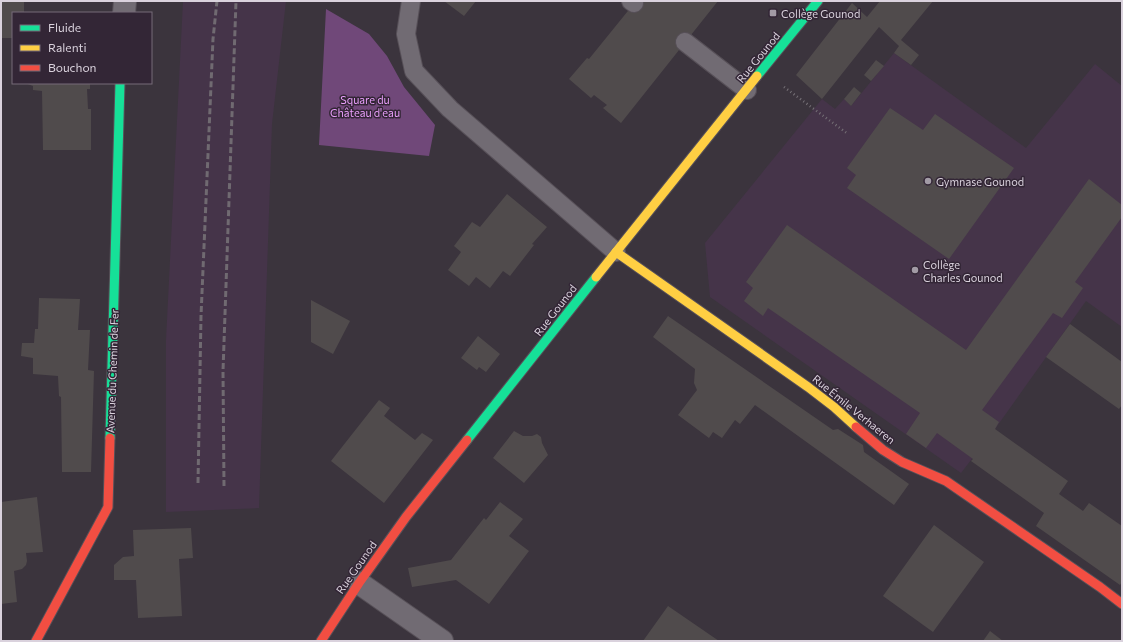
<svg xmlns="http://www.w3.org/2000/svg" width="1123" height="642" font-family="Commissioner,sans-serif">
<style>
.built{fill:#453449}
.green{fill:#704879}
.building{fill:#504b4c}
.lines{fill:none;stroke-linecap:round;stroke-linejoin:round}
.lane-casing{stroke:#575058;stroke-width:20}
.street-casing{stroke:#575058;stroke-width:24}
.fast-casing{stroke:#575058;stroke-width:11}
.slow-casing{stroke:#575058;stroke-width:11}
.jam-casing{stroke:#575058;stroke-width:11}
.path{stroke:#767177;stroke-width:2.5;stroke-dasharray:1 3;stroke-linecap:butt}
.lane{stroke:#716b73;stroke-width:18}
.street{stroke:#716b73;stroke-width:22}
.fast{stroke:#16e098;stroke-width:9}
.slow{stroke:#ffcf43;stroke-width:9}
.jam{stroke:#f24e42;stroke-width:9}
.rail{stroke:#706a71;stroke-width:3;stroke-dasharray:6 3;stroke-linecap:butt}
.poi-dot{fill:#a29ba5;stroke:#332636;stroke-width:1.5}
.labels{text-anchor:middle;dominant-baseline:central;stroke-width:3;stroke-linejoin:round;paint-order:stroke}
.poi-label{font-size:11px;fill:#dad2dd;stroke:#332636;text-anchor:start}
.street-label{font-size:11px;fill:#dad2dd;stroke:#332636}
.park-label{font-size:11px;fill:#ea9ffc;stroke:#332636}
</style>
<rect width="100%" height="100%" fill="#3b343d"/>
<!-- built -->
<g class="built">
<path d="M183 1H286L272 124 259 508 166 512V340Z"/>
<path d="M894 53 1026 148 1095 64 1122 86V327L1086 301 995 429 961 473 710 297 705 243 822 99 835 109 844 99 851 106Z"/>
</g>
<!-- green -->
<path class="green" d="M326 9 369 34 387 56 404 87 435 125 429 156 319 145Z"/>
<!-- building -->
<g class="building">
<path d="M1 1H24V13H13V38H1Z"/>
<path d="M444 1H476L464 16Z"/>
<path d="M636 1H718L621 123 603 108 607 105 594 95 591 98 569 79 587 58 589 59Z"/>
<path d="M880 1H933L901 40 919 55 911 65 894 53 899 46 879 27 822 99 796 75 852 3 867 17Z"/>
<path d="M876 60 884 66 871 81 864 75Z"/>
<path d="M25 83H90V89H87L88 109H91V150H43L42 91 33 90V86Z"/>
<path d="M854 87 861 93 851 106 844 99Z"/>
<path d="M890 108 923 130 935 114 1014 168 949 259 847 188 856 175 847 168Z"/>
<path d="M1089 179 1122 205V217L1075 282 1083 288 1062 318 1053 313 982 410 999 422 995 429 1068 481 1059 494 1083 511 1089 503 1122 526V582L1120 585 1036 526 1044 513 971 461 973 459 937 433 926 448 906 434 920 413 768 308 763 316 744 301 753 288 746 282 787 225 966 350Z"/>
<path d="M507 194 547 227 532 244 534 245 510 276 503 271 490 288 476 277 469 286 448 270 461 252 454 246 472 222 480 227Z"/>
<path d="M39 298 80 299 78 330H90L88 370 94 371 91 472H62L61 397 59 396 58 376 33 374V358L21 356 22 343H34L35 329H38Z"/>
<path d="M311 300 350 321 333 354 311 342Z"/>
<path d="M668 316 833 430 838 429 863 445 864 452 909 484 894 505 755 405 740 424 735 420 722 438 713 432 709 438 678 415 697 390 694 383 695 369 653 337Z"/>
<path d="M1070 324 1122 362V405L1119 409 1046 357Z"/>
<path d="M478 336 500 354 486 372 479 367 477 370 461 358Z"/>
<path d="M379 400 390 408 384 416 415 440 422 433 433 440 384 503 331 461Z"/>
<path d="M514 431 523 436H532L537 434 541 437 542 443 548 455 524 483 493 458Z"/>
<path d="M37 497 43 552 26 553 27 561 26 565 22 569 14 571 17 602 1 604V502Z"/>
<path d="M500 502 523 519 509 536 529 551 489 604 456 580 412 587 408 568 451 560 484 518 486 520Z"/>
<path d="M934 525 984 562 933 632 883 596Z"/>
<path d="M191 528 193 558 179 559 182 616 138 618 136 580H114V565L123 557 134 556 133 530Z"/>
<path d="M668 606 719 641H643Z"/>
<path d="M990 631 1003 641H983Z"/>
</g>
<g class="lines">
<defs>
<g id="lane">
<path d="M411 1 406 34 414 71 450 109 616 252"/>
<path d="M631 1 634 3"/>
<path d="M685 42 747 90"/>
</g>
<g id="street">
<path d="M124 13 125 1"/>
<path d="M359 583 442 641"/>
</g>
<g id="fast">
<path d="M757 76 818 1"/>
<path d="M110 438 120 83"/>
<path d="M467 440 596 277"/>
</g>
<g id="slow">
<path d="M616 252 808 387 834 407 856 427"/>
<path d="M596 277 757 76"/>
</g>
<g id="jam">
<path d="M856 427 883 450 902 462 946 481 1100 587 1122 604"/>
<path d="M36 641 108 507 110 438"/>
<path d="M321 641 359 583 406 517 467 440"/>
</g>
</defs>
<!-- lane casing -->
<use href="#lane" class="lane-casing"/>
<!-- street casing -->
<use href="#street" class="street-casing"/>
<!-- fast casing -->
<use href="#fast" class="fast-casing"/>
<!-- slow casing -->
<use href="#slow" class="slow-casing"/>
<!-- jam casing -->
<use href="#jam" class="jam-casing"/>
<!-- path -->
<path class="path" d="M784 87 848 134"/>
<!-- lane -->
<use href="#lane" class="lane"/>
<!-- street -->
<use href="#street" class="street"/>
<!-- fast -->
<use href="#fast" class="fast"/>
<!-- slow -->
<use href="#slow" class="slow"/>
<!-- jam -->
<use href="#jam" class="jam"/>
<!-- rail -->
<g class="rail">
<path d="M198 483 201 316 213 39 217 1"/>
<path d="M224 486 223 371 236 1"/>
</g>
</g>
<!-- markers -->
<g class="poi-dot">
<rect x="769" y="9" width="8" height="8" rx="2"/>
<circle cx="928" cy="181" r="4"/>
<circle cx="915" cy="270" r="4"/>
</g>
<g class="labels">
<!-- poi labels -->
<g class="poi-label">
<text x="781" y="13">Collège Gounod</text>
<text x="936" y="181">Gymnase Gounod</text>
<text x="923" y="264">Collège<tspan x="923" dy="13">Charles Gounod</tspan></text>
</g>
<!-- street labels -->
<g class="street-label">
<text transform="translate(758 57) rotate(-51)">Rue Gounod</text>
<text transform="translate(555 310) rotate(-52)">Rue Gounod</text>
<text transform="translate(112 371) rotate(-88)">Avenue du Chemin de Fer</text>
<text transform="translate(854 409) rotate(39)">Rue Émile Verhaeren</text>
<text transform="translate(356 567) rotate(-55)">Rue Gounod</text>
</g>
<!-- park labels -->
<g class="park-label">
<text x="365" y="99">Square du<tspan x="365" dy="13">Château d'eau</tspan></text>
</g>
</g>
<!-- border -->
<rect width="1123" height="642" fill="none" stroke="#dad2dd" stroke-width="4"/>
<!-- legend -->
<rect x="12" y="12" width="140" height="72" fill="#332636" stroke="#766b79"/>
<rect x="20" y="25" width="20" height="6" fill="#16e098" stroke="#766b79"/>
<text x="48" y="32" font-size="12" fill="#dad2dd">Fluide</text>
<rect x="20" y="45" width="20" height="6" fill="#ffcf43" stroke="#766b79"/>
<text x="48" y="52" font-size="12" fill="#dad2dd">Ralenti</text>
<rect x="20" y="65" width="20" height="6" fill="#f24e42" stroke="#766b79"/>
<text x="48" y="72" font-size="12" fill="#dad2dd">Bouchon</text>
</svg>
